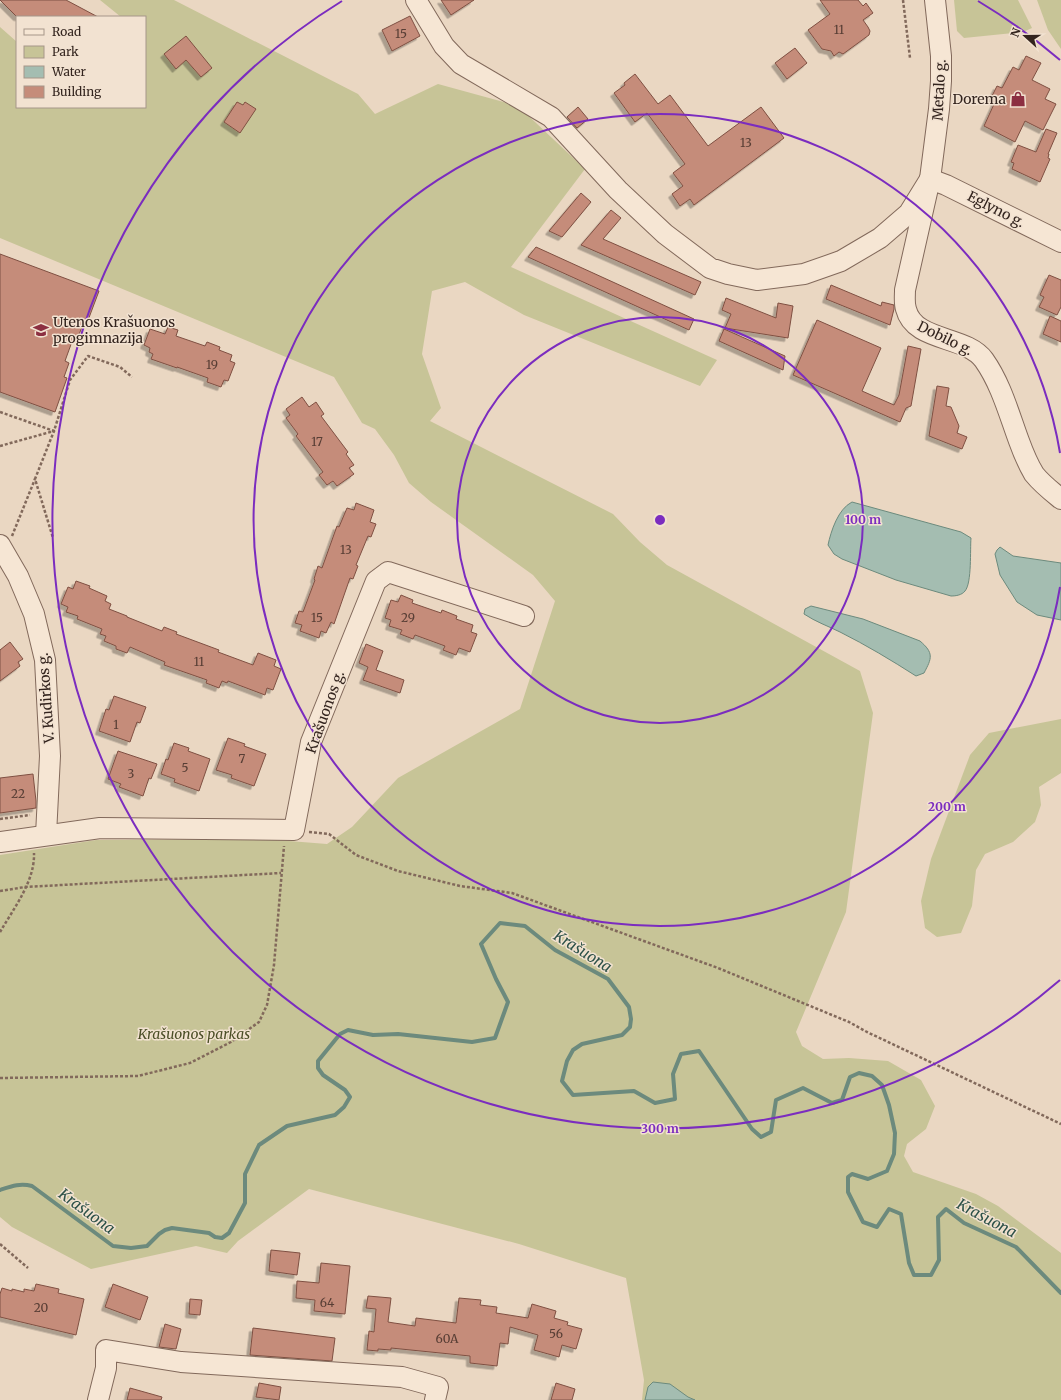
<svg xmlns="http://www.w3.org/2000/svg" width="1061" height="1400" font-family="Merriweather,serif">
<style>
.green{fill:#c7c497}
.water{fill:#a4bdb1;stroke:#6c8a7d}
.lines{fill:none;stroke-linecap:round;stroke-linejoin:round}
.stream{stroke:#6c8a7d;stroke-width:4}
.building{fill:#c58c7a;stroke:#7f5042;filter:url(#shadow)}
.minor-casing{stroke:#82695b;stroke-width:22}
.path{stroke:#82695b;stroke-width:2.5;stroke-dasharray:3 2;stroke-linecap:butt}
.minor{stroke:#f6e6d4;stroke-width:20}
.ring{fill:none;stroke:#7b2cbf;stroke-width:2}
.labels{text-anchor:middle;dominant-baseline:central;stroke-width:3;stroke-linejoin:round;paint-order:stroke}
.number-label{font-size:12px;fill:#583e35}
.street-label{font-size:14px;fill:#33241e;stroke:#f2e2d1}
.poi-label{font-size:14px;fill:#33241e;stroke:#f2e2d1;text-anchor:end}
.park-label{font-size:14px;font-style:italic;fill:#4b4e26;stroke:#f2e2d1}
.water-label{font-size:15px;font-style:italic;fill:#2e5249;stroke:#f2e2d1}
.centre{fill:#7b2cbf;stroke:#f2e2d1;stroke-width:2}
.ring-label{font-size:12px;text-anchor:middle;font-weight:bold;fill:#7b2cbf;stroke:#f2e2d1;stroke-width:3;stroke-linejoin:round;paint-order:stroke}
</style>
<defs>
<filter id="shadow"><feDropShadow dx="-3.5" dy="3.5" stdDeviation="0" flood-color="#0004"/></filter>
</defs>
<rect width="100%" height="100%" fill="#ead7c2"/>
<!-- green -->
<g class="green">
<path d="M100 0H174L358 94 375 114 438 84 518 106 585 169 511 267 717 360 700 386 524 315 465 282 432 291 422 354 441 408 430 421 613 514 640 542 667 565 860 671 873 713 846 912 796 1032 802 1046 823 1059 849 1058 888 1061 921 1080 935 1106 926 1129 907 1144 904 1156 913 1172 976 1194 998 1206 1061 1253V1400H642L644 1380 626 1278 519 1244 309 1189 238 1241 227 1253 196 1246 91 1269 12 1227 0 1217V855L96 840 264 839 327 844 352 827 398 778 520 709 555 601 533 575 431 502 409 483 394 455 375 429 362 423 334 377 0 238V27L17 42V107H145V17H121Z"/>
<path d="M954 0H1018L1032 28 1023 32 964 38 957 31Z"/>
<path d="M1037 0H1061V49L1048 30Z"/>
<path d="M1061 719V773L1039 787 1041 805 1035 822 1013 842 985 854 976 870 972 906 961 933 937 937 925 928 921 901 931 859 970 755 989 733Z"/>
</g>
<!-- water -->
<g class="water">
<path d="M852 502 961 532 971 538C970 549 972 583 965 591 962 595 956 596 951 596L896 580 842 559 834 554 828 545C831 531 838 509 852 502Z"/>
<path d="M1000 547 1013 556 1061 563V620L1037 615 1017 602 1000 575 995 554 997 550Z"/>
<path d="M811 606 863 619 920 641C934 653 932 658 924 673L916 676C891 660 866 645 840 632 828 626 816 622 804 614L805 609Z"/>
<path d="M653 1382 670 1384 688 1397 695 1400H645L648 1387Z"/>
</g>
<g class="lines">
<!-- stream -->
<path class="stream" d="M0 1190C12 1186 20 1183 32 1186L113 1246 131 1248 147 1246 159 1234 165 1230 172 1228 209 1233 215 1237 222 1238 229 1233 245 1203V1174L259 1145 287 1126 335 1115 344 1107 350 1097 345 1090 323 1075 318 1068V1061L340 1034 348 1030 373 1035 398 1034 472 1042 495 1038 508 1002 496 979 481 944 500 923 525 926 555 950 608 979 629 1007 631 1019 630 1027 622 1035 582 1044 573 1050 567 1061 562 1081 573 1095 634 1091 655 1103 675 1099 673 1074 681 1054 699 1051 752 1129 761 1137 771 1132 776 1100 803 1088 832 1103 842 1100 850 1077 859 1073 872 1076 882 1085 889 1105 895 1133 894 1154 887 1171 868 1179 852 1174 848 1177V1192L863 1222 877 1227 889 1209 901 1214 909 1263 914 1275H931L939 1260 938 1217 946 1209 964 1223 1016 1247 1061 1293"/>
</g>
<!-- building -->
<g class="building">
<path d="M0 0H66L98 17H17Z"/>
<path d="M441 0H474L451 15Z"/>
<path d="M820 0H858L863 6 866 3 873 13 863 20 868 27 870 31 869 35 843 54 839 52 834 56 831 51 822 49 808 30 830 14Z"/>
<path d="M410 16 420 36 392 51 382 30Z"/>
<path d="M186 36 212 68 201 77 186 60 176 69 164 54Z"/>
<path d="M795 48 807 63 787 79 775 63Z"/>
<path d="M1026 56 1041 63 1032 80 1050 89 1045 99 1056 104 1043 130 1025 121 1015 142 984 126 995 102 990 100 997 86 1002 88 1013 67 1019 70Z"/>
<path d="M635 74 658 104 670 95 708 146 761 107 784 138 694 205 690 199 680 206 672 194 683 186 673 173 685 164 647 113 635 122 614 93 625 85 624 83Z"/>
<path d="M237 102 243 105 245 102 256 109 240 133 224 122Z"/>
<path d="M578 107 588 119 577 128 567 117Z"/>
<path d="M1046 129 1057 133 1048 154H1049L1048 158 1050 159 1040 182 1012 169 1014 163 1011 162 1018 145 1036 152Z"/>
<path d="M581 193 591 202 562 237 549 231Z"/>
<path d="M611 210 621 218 603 239 701 282 695 295 581 245Z"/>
<path d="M536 247 694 319 689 330 528 257Z"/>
<path d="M0 254 99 291 87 323 84 322 78 337 74 336 65 361 69 363 64 377 67 378 55 412 0 392Z"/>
<path d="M1049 275 1061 280V307L1057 315 1039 307 1044 297 1040 295Z"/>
<path d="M831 285 881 306 882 302 894 305V309L890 325 826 299Z"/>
<path d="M726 298 776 318 778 303 793 306 788 338 725 328 731 314 722 310Z"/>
<path d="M1050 316 1061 321V342L1043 334Z"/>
<path d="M817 320 881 348 862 391 894 405 899 395 908 346 921 349 911 406 906 408 900 422 793 375Z"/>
<path d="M168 327 178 330 176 336 205 346 207 342 220 347 219 350 232 355 230 361 235 363 228 381 224 380 221 387 207 382 208 378 177 367V368L151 359 153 354 149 352 150 348 144 345 150 329 165 334Z"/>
<path d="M724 329 785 356 783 370 719 341Z"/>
<path d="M937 386 949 388 946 406 951 407 959 426 957 433 967 437 962 449 929 436Z"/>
<path d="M302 397 309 407 316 402 324 414 321 416 348 452 346 454 354 465 349 468 354 474 337 486 333 481 327 485 319 475 323 472 296 436 298 434 286 418 290 415 286 409Z"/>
<path d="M356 503 374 510 370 522 376 524 371 537 368 536 356 565 358 566 353 579 350 578 334 624 331 622 326 633 321 631 319 638 300 631 302 625 295 623 299 611 303 612 315 580 314 579 318 566 322 568 337 526 339 527 347 508 354 510Z"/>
<path d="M76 581 90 586 89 588 107 596 105 601 111 604 109 609 127 616V617L162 631 164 627 177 632 176 634 219 650 218 652 253 665 258 653 276 660 274 666 281 669 273 690 267 688 265 695 228 681 227 683 222 681 219 688 206 683 207 680 164 665 165 662 130 647 127 653 116 649V646L104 641 106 636 100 634 102 629 77 619 78 616 66 612 68 607 61 604 68 587 73 589Z"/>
<path d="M401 595 413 600 412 603 441 613 442 610 457 616 456 619 473 625 471 632 477 634 470 652 459 648 456 655 443 650 445 646 415 635 413 639 400 634 402 630 389 626 391 620 385 618 391 600 398 602Z"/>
<path d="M10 642 23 659 18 662 20 666 0 681V650Z"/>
<path d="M366 644 383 651 376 670 404 680 400 693 363 680 368 667 359 663Z"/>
<path d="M114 696 146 707 140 723 137 722 130 742 99 731 106 709 109 710Z"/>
<path d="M228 738 245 744 244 746 266 754 254 786 231 778 232 775 216 770Z"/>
<path d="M174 743 189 748 188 751 210 759 199 791 174 782 175 779 161 774 166 759 168 760Z"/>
<path d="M118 751 157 764 151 779 149 778 143 796 119 787 121 784 108 779Z"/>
<path d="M33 774 36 801V808L0 813V778Z"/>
<path d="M271 1250 300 1253 297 1275 269 1271Z"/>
<path d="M321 1263 350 1266 345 1314 314 1311 315 1300 296 1298 297 1281 319 1283Z"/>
<path d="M36 1284 59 1289 58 1293 84 1299 76 1335 0 1317V1294L2 1288 12 1291V1289L24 1292V1289L34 1291Z"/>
<path d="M113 1284 148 1297 140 1320 105 1307Z"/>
<path d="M368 1296 391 1298 388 1322 394 1323 415 1326 416 1318 456 1323 459 1298 481 1300 480 1305 497 1307 496 1313 528 1318 532 1304 556 1311 554 1318 568 1322 567 1325 582 1329 576 1349 562 1345 559 1357 534 1350 538 1335 510 1327 508 1344 500 1343 497 1366 470 1363V1356L391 1348V1350L378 1349V1351L367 1350 369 1331 374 1332 376 1309 366 1308Z"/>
<path d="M190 1299 202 1300 200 1315 189 1314Z"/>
<path d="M165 1324 181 1329 176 1349 159 1347Z"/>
<path d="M253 1328 335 1338 332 1361 250 1355Z"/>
<path d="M259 1383 281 1387 279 1400 256 1397Z"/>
<path d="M556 1383 575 1389 572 1400H551Z"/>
<path d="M130 1388 162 1397 161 1400H127Z"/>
</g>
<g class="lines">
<defs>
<g id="minor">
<path d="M416 0 444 46 461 64 551 117 618 190 665 234 710 268 728 274 757 280 804 274 841 261 880 238 909 213 930 179"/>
<path d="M935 0 941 56V81L939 109 930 179 905 290C905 296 904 303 906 309 914 342 966 335 984 360 1001 384 1009 414 1019 441 1023 452 1028 464 1034 474 1042 484 1051 491 1061 499"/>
<path d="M930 179 946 185 1061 242"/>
<path d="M0 545 18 576 34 614 45 660 50 756 46 835"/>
<path d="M0 842 100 828 294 830 311 742 376 581 388 572 524 616"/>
<path d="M98 1400 106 1368V1350L181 1362 402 1377 438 1387 435 1400"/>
</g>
</defs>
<!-- minor casing -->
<use href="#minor" class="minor-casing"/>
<!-- path -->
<g class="path">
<path d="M903 0 910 58"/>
<path d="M0 412 54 431 70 380 88 356 120 367 132 377"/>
<path d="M0 446 54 431 35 479 53 538"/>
<path d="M12 536 35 479"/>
<path d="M0 819 30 815"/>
<path d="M309 832 329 834 356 855 398 871 460 886 512 893 718 968 849 1022 867 1032 1061 1124"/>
<path d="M0 891 25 887 281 873"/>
<path d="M0 932C14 908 35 881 34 853"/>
<path d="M0 1078 138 1076 190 1063 231 1042 259 1022 267 1005 274 965 284 846"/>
<path d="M0 1244 28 1268"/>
</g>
<!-- minor -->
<use href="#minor" class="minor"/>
</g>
<!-- distance rings -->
<g class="ring">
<circle cx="660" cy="520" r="203"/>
<path d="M1060 587A406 406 0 1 1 1060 453"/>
<path d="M1060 980A609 609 0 1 1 342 1M978 1A609 609 0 0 1 1060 60"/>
</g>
<!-- icons -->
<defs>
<symbol id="shop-bare" viewBox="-9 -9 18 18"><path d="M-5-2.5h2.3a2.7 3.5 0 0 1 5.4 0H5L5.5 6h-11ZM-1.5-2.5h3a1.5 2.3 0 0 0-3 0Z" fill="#8c2f41" stroke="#f2e2d1" stroke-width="2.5" paint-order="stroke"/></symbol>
<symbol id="school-bare" viewBox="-9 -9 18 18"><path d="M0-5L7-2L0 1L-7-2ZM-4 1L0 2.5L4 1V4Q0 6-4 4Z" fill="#8c2f41" stroke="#f2e2d1" stroke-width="2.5" paint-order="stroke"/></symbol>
</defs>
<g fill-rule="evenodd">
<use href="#shop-bare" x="1007" y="88" width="22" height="22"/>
<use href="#school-bare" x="30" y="319" width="22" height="22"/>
</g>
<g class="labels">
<!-- number labels -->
<g class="number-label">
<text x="839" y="29">11</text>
<text x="401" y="33">15</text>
<text x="746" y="142">13</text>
<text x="212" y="364">19</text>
<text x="317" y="441">17</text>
<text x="346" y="549">13</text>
<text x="317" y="617">15</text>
<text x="408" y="617">29</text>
<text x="199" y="661">11</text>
<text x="116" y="724">1</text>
<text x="242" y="758">7</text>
<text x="185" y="767">5</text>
<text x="131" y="773">3</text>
<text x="18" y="793">22</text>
<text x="327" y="1302">64</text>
<text x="41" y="1307">20</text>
<text x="556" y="1333">56</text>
<text x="447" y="1338">60A</text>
</g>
<!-- street labels -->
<g class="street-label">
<text transform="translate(939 90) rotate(-87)">Metalo g.</text>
<text transform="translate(996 209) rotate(27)">Eglyno g.</text>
<text transform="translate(945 338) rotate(26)">Dobilo g.</text>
<text transform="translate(46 698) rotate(-94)">V. Kudirkos g.</text>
<text transform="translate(325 712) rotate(-70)">Krašuonos g.</text>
</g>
<!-- poi labels -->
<g class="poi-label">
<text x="1006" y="99">Dorema</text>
<text x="53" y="322" text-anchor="start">Utenos Krašuonos<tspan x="53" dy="16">progimnazija</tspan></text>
</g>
<!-- park labels -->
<g class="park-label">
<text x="194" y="1034">Krašuonos parkas</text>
</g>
<!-- water labels -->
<g class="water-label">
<text transform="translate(583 951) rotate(32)">Krašuona</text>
<text transform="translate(87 1211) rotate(36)">Krašuona</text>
<text transform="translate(987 1218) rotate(28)">Krašuona</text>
</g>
</g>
<circle cx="660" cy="520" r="6" class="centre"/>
<g class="ring-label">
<text x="863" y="524">100 m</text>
<text x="947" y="811">200 m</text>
<text x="660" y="1133">300 m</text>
</g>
<!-- legend -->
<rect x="16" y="16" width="130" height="92" fill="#f2e2d1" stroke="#a69689"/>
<rect x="24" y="29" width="20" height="6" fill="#f6e6d4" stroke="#a69689"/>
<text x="52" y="36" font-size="12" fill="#33241e">Road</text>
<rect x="24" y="46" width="20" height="12" fill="#c7c497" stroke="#a69689"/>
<text x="52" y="56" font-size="12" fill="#33241e">Park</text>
<rect x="24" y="66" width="20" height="12" fill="#a4bdb1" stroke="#a69689"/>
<text x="52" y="76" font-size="12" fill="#33241e">Water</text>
<rect x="24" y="86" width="20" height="12" fill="#c58c7a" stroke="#a69689"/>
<text x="52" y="96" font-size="12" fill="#33241e">Building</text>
<!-- north arrow -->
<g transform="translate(1025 36) rotate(291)" stroke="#f2e2d1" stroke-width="3" paint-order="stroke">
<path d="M0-3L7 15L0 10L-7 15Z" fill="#33241e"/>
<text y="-6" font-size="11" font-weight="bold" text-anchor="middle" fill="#33241e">N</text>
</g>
</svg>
